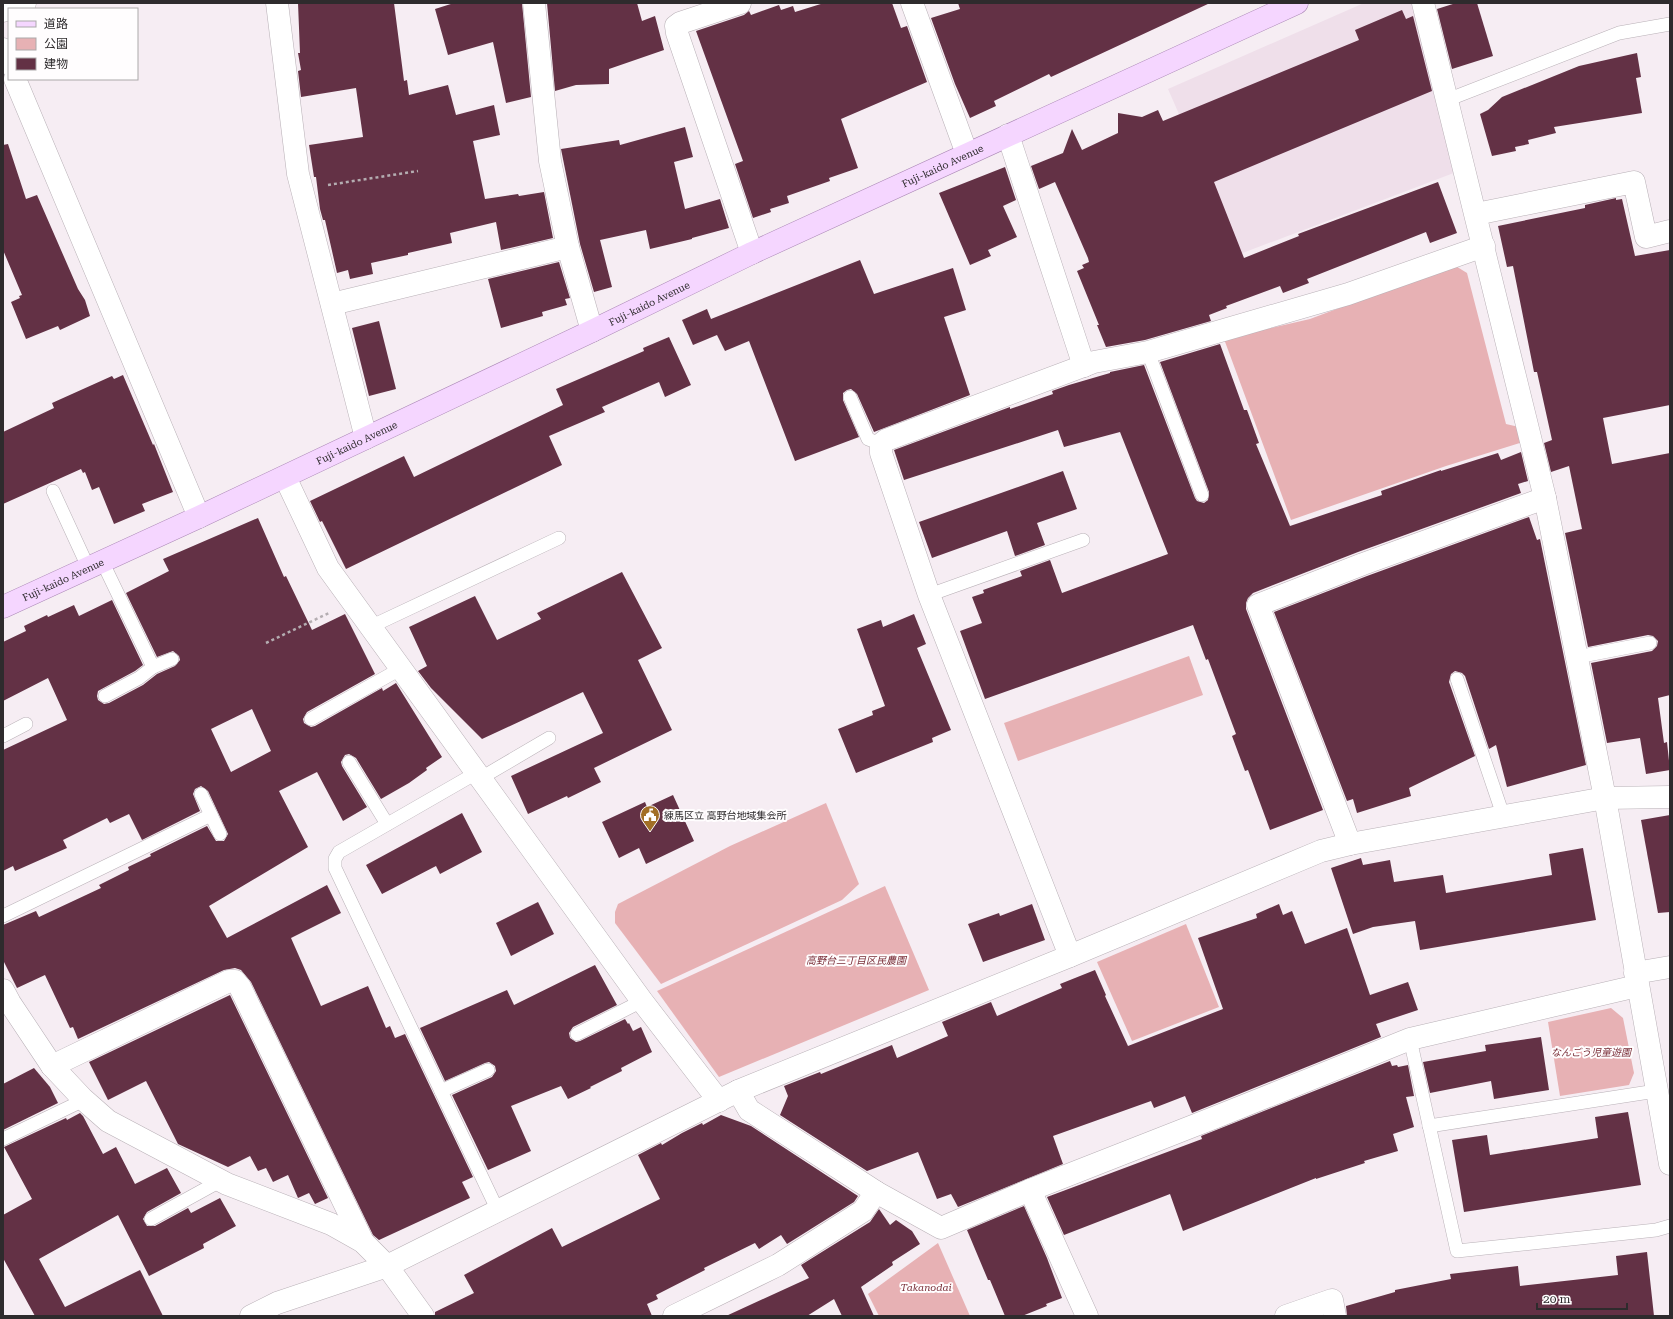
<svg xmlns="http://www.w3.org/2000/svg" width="1673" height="1319" font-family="'Roboto Serif','Noto Sans JP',serif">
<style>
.built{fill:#efdfea}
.green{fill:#e7b1b4}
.building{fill:#633145;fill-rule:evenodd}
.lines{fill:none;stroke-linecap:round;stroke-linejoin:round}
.lane-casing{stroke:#b9b1b7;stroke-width:14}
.street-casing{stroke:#b9b1b7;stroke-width:23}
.primary-casing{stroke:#ab88b6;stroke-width:23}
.path{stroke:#b4adb1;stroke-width:2.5;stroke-dasharray:3 3;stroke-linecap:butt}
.lane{stroke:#fff;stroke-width:13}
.street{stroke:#fff;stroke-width:22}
.primary{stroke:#f5d6ff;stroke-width:22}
.labels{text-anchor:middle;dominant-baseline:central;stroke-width:4;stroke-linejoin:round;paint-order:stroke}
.street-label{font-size:10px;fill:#2e2b2d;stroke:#fffdfe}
.poi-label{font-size:10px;fill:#2e2b2d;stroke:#fffdfe;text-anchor:start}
.park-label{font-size:10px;font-style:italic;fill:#7a2f39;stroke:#fffdfe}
</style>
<rect width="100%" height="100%" fill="#f6edf3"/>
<!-- built -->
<path class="built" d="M1364 3H1413L1459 171 1240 254 1168 89Z"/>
<!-- green -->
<g class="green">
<path d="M1454 265 1467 273 1506 424 1519 427 1523 442 1446 466 1291 520 1224 339 1310 319Z"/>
<path d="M1189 656 1203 695 1018 761 1004 723Z"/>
<path d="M826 803 859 884 842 900 661 984 615 923V912L618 904 730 846Z"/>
<path d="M885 886 929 990 719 1077 657 991Z"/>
<path d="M1186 924 1219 1007 1132 1041 1097 962Z"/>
<path d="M1611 1008 1623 1018 1634 1073 1629 1085 1560 1096 1548 1022Z"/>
<path d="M938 1243 970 1316H879L868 1294Z"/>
</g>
<!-- building -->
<g class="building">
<path d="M298 3H394L404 81 407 80 409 95 448 85 456 115 494 105 500 135 473 141 485 199 518 194 519 196 544 192 553 238 501 250 496 222 450 233 452 243 408 253V255L371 263 373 274 350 279 348 270 337 273 325 220H323L320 209 316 177H314L309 145 363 137 356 88 301 97 298 71 301 70 298 53H300Z"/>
<path d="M454 3H522L531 97 506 103 493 42 448 55 435 9Z"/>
<path d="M547 3H637L642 21 655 16 664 50 609 69V84L576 85 555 91Z"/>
<path d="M824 3H892L901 28 907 26 927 82 841 119 858 168 829 178 830 181 787 196 789 203 770 209 771 212 753 218 735 164 743 161 696 31 744 15 749 11 751 15 779 5 781 10 793 6 795 12Z"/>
<path d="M958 3H1210L1051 77 1049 74 994 101 996 106 970 118 955 84 931 18 960 9Z"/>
<path d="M1456 3H1477L1493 56 1452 69 1437 9Z"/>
<path d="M1402 10 1406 19 1413 16 1432 91 1214 182 1244 258 1299 236 1298 234 1438 182 1457 233 1430 243 1426 232 1307 279 1309 283 1283 293 1280 286 1226 306 1227 308 1209 315 1211 321 1145 340 1106 347 1097 325H1099L1077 271 1084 268 1082 265 1089 262 1088 258 1055 182 1039 189 1031 166 1063 153 1072 129 1082 150 1118 133V113L1142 117 1158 110 1163 121 1359 40 1355 30Z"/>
<path d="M1637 53 1641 77 1636 78 1642 113 1554 127 1556 133 1528 140 1529 144 1515 147 1516 151 1492 156 1480 114 1488 110 1502 97 1579 66Z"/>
<path d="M685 127 693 157 674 162 685 209 720 199 729 228 692 238V239L650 249 646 230 600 240 612 287 594 292 580 244 561 149 619 140 620 145Z"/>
<path d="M8 144 26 199 37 195 78 289 85 300 90 316 60 330 58 326 26 339 11 302 20 298 19 296 22 295 3 250V145Z"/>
<path d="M1005 167 1016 200 1003 206 1017 237 988 250 991 256 970 265 939 193Z"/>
<path d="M1616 198V200L1622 199 1635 256 1670 250V405L1603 418 1612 464 1670 453V695L1658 698 1664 743 1667 742 1670 770 1646 774 1640 738 1607 743 1591 663 1652 651 1657 646 1658 641 1653 636 1648 635 1588 647 1565 533 1582 529 1569 466 1551 472 1544 443 1552 440 1537 372H1534L1513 266 1507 267 1498 226 1585 208V205Z"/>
<path d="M860 260 874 294 953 268 966 310 944 317 970 395 874 432 857 394 851 389 847 390 843 393V400L859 437 795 461 749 341 725 351 717 335 693 345 682 320 707 309 711 319Z"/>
<path d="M559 262 570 298 565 299 567 305 542 312 543 316 501 328 488 279Z"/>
<path d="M379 321 396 389 369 396 352 328Z"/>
<path d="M669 337 691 385 665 397 659 382 602 407 605 412 549 436 562 465 346 569 322 521 320 522 310 501 404 456 414 477 563 405 556 389 644 351 643 348Z"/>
<path d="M1220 344 1244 410H1247L1259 443 1256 444 1290 526 1382 495 1381 491 1441 470V471L1498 453 1501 460 1521 452 1528 481 1518 484 1521 493 1358 552 1253 593 1248 598 1246 603V609L1323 810 1270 830 1248 770 1245 771 1232 736 1236 734 1208 659 1206 660 1193 625 985 699 960 631 982 623 972 597 984 593 983 590 1022 576 1020 571 1050 560 1062 593 1168 554 1120 432 1064 447 1058 430 904 480 894 450 1010 407V409L1053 394 1052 391 1069 385 1110 373V372L1144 365 1195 498 1197 501 1204 503 1208 500 1209 492 1160 362Z"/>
<path d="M123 375 153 445 154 444 173 492 142 504 145 511 114 524 99 487 92 490 85 472 83 473 81 469 3 504V432L54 408 52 403 112 376 114 379Z"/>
<path d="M1063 471 1077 509 1037 523 1045 545 1015 556 1007 531 932 558 919 522Z"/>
<path d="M1529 517 1537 540 1540 539 1586 765 1507 787 1496 745 1489 749 1465 676 1462 673 1455 671 1451 674 1449 682 1475 756 1409 788 1411 796 1357 813 1353 799 1347 801 1274 612 1367 576Z"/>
<path d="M258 518 284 577 286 576 312 630 345 614 375 674 307 712 303 719 304 723 311 727 315 726 382 688 383 691 396 683 442 757 426 768 427 770 409 783 381 799 356 758 349 754 345 755 341 762 342 766 367 807 343 821 317 772 279 791 308 847 209 906 227 938 327 885 341 913 291 938 321 1006 368 986 386 1028 390 1026 395 1038 405 1034 473 1177 462 1182 470 1198 379 1240 373 1235 251 982 241 970 235 968 224 970 78 1039 73 1027 70 1028 45 975 17 988 3 960V925L36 911 39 917 101 888 99 885 129 870 128 867 151 856 150 854 207 826 216 841H224L228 834 208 791 201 786 195 789 193 794 200 811 142 840 129 814 110 823 107 818 63 840 67 848 15 871 13 866 3 871V750L67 720 48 678 3 701V642L26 631 24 626 47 615 48 617 74 605 79 616 112 600 143 665 135 671 98 691 97 696 98 700 104 704 109 703 143 685 157 674 175 666 180 660 179 656 173 651 157 657 126 593 169 571 163 559ZM252 709 271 751 231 772 211 729Z"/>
<path d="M622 572 662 648 638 660 672 730 594 768 601 782 568 798 567 796 528 814 511 776 603 733 583 692 482 739 431 688 418 671 427 666 409 627 475 596 497 640 541 619 537 613Z"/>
<path d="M914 614 926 644 917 648 951 730 932 738 933 742 856 773 838 729 873 715 872 711 885 706 857 629 881 620 883 627Z"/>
<path d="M673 795 694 841 646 864 639 848 619 858 602 822 645 802 647 807Z"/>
<path d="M462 813 482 852 440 874 436 866 382 894 366 865Z"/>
<path d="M1670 815V912L1658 913 1641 820Z"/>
<path d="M1583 848 1596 920 1420 950 1415 921 1373 927 1353 934 1331 868 1361 858 1363 865 1390 860 1394 882 1443 875 1446 893 1552 875 1549 854Z"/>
<path d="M538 902 554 934 511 956 496 923Z"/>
<path d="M1032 904 1045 940 983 962 968 924 999 913 1000 916Z"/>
<path d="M1279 904 1283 915 1292 911 1305 944 1347 928 1370 995 1408 982 1418 1010 1376 1024 1381 1037 1192 1113 1185 1096 1154 1108 1151 1101 1053 1136 1063 1164 958 1207 951 1194 937 1199 918 1152 867 1171 780 1115 788 1096 784 1086 820 1072 821 1074 892 1045 897 1058 948 1036 942 1022 991 1002 997 1016 1062 988 1060 984 1095 970 1106 995 1105 996 1128 1046 1223 1009 1198 938 1257 918 1256 914Z"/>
<path d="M595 965 617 1005 573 1027 569 1033 570 1038 576 1042 580 1041 625 1019 628 1024 629 1023 633 1031 641 1027 652 1052 621 1068 622 1071 590 1087 591 1088 568 1099 561 1086 511 1106 531 1151 488 1170 452 1095 492 1077 496 1071 495 1066 489 1062 485 1063 445 1081 420 1028 507 990 514 1005Z"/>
<path d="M230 995 328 1198 315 1204 309 1193 298 1198 288 1175 273 1182 266 1168 258 1171 250 1156 228 1167 178 1144 146 1081 108 1100 89 1062Z"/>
<path d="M1541 1037 1549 1090 1494 1099 1491 1081 1430 1093 1423 1062 1486 1051 1485 1045Z"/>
<path d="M1390 1061 1392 1066 1397 1065 1398 1067 1408 1065 1414 1096 1406 1097 1414 1127 1393 1134 1398 1151 1364 1161 1365 1163 1316 1179V1178L1183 1231 1170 1194 1064 1235 1047 1197 1202 1139 1201 1136Z"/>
<path d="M34 1068 50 1087 58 1103 3 1130V1084Z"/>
<path d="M1628 1112 1641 1185 1464 1212 1452 1140 1487 1135 1490 1155 1598 1138 1595 1117Z"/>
<path d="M80 1113 83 1116 103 1154 116 1147 135 1184 167 1168 181 1193 147 1212 143 1219 147 1226H155L188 1208 191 1213 220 1198 236 1226 203 1244 204 1248 149 1276 118 1215 39 1259 65 1307 140 1270 163 1316H35L3 1258V1215L32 1199 4 1147 66 1118 67 1120Z"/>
<path d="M721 1115 751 1126 858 1196 854 1202 787 1244 781 1235 759 1249 755 1243 704 1268 705 1270 656 1295 658 1299 647 1304 652 1316H435V1312L474 1293 464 1275 552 1228 562 1247 660 1199 638 1155 661 1143 662 1145 682 1133 702 1123 703 1125Z"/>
<path d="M1024 1206 1047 1258 1062 1298 1046 1304 1047 1306 1022 1316H1005L990 1280H988L967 1230Z"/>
<path d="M879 1209 890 1225 896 1220 912 1231 920 1244 892 1262 893 1265 861 1287 874 1316H842L834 1299 807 1316H726L809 1278 801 1265 870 1222Z"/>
<path d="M1647 1252 1654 1316H1347L1346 1306 1395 1292V1290L1451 1279 1450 1274 1518 1266 1520 1286 1618 1275 1616 1256Z"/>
</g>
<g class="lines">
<defs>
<g id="lane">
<path d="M1447 100 1619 33 1670 24"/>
<path d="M1148 352 1202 495"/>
<path d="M850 397 868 439 881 444"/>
<path d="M53 491 88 567"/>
<path d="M102 561 153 667 172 659"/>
<path d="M929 595 1083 540"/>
<path d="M372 626 559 538"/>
<path d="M1577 657 1650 643"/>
<path d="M1457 679 1503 815"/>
<path d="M105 696 139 678 153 667"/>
<path d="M311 719 402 668"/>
<path d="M3 736 26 724"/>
<path d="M349 762 387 824"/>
<path d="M478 772 339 852 335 859V868L498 1211"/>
<path d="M481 778 549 738"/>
<path d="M201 794 220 834"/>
<path d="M3 916 211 815"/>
<path d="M577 1034 642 1001"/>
<path d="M1410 1039 1457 1251 1656 1230 1670 1226"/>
<path d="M441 1091 488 1070"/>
<path d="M1429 1126 1656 1091"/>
<path d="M3 1139 84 1100"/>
<path d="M151 1219 220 1181"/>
</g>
<g id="street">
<path d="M277 3 298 174 366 438"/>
<path d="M534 3 550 161 568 247 592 331"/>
<path d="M740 3 680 23 676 26 677 33 752 253"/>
<path d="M912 3 967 154"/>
<path d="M1423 3 1545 498 1605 798 1670 1164"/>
<path d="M3 11 25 3"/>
<path d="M3 49 9 64"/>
<path d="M15 79 199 517"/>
<path d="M1008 135 1084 366"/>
<path d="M1476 214 1634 182 1646 237 1670 231"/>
<path d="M332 304 568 247"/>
<path d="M285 477 328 568 642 1001 719 1101"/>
<path d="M1350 844 1258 605 1363 564 1545 498"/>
<path d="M1070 956 929 595 881 453V444L886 440 1094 362 1148 352 1348 294 1484 246"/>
<path d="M1635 973 1670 967"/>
<path d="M3 990 10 1003 52 1066 83 1099 108 1121 227 1184 331 1224 363 1242 387 1266 423 1316"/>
<path d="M52 1066 229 981H235L240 987 363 1242"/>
<path d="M738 1091 749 1110 876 1192 941 1228 1030 1190 1087 1316"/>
<path d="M1030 1190 1216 1117 1410 1039 1637 986"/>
<path d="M251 1316 277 1303 387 1266 738 1091 1070 956 1321 851 1350 844 1605 798 1670 797"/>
<path d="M674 1316 778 1265 863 1211 876 1192"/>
<path d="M1286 1316 1332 1300 1335 1316"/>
</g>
<g id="primary">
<path id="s1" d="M3 607 199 517 592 331 752 253 1297 3"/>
</g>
</defs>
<!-- lane casing -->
<use href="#lane" class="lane-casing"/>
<!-- street casing -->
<use href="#street" class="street-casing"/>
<!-- primary casing -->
<use href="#primary" class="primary-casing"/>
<!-- path -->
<g class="path">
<path d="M328 185 418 171"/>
<path d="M266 643 329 613"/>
</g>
<!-- lane -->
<use href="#lane" class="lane"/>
<!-- street -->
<use href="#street" class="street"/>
<!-- primary -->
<use href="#primary" class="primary"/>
</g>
<!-- icons -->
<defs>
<symbol id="civic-pin" viewBox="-11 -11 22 30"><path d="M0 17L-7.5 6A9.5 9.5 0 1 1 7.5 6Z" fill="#a26f26" stroke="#fffdfe"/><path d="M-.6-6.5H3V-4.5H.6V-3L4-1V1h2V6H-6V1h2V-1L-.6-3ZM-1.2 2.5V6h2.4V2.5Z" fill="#fff"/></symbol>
</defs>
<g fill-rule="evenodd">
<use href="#civic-pin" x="639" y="804" width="22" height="30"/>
</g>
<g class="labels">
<!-- street labels -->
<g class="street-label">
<text stroke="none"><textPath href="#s1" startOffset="1038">Fuji-kaido Avenue</textPath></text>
<text stroke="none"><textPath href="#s1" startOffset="714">Fuji-kaido Avenue</textPath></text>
<text stroke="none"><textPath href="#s1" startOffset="390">Fuji-kaido Avenue</textPath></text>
<text stroke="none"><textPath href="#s1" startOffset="66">Fuji-kaido Avenue</textPath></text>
</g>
<!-- poi labels -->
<g class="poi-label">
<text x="664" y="815">練馬区立 高野台地域集会所</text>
</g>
<!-- park labels -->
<g class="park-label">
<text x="856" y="960">高野台三丁目区民農園</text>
<text x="1591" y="1052">なんごう児童遊園</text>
<text x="926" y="1287">Takanodai</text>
</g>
</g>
<!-- border -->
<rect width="1673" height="1319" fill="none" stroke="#2e2b2d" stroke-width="8"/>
<!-- legend -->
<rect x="8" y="8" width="130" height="72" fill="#fffdfe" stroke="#aba9aa"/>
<rect x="16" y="21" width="20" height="6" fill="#f5d6ff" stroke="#aba9aa"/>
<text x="44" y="28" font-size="12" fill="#2e2b2d">道路</text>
<rect x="16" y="38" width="20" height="12" fill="#e7b1b4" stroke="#aba9aa"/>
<text x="44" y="48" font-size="12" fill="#2e2b2d">公園</text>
<rect x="16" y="58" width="20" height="12" fill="#633145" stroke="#aba9aa"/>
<text x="44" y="68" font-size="12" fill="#2e2b2d">建物</text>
<!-- scale -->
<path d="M1537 1303v6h90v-6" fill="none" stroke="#2e2b2d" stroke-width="2"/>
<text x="1543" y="1303" font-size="12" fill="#2e2b2d" stroke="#fffdfe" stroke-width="3" paint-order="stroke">20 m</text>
</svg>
